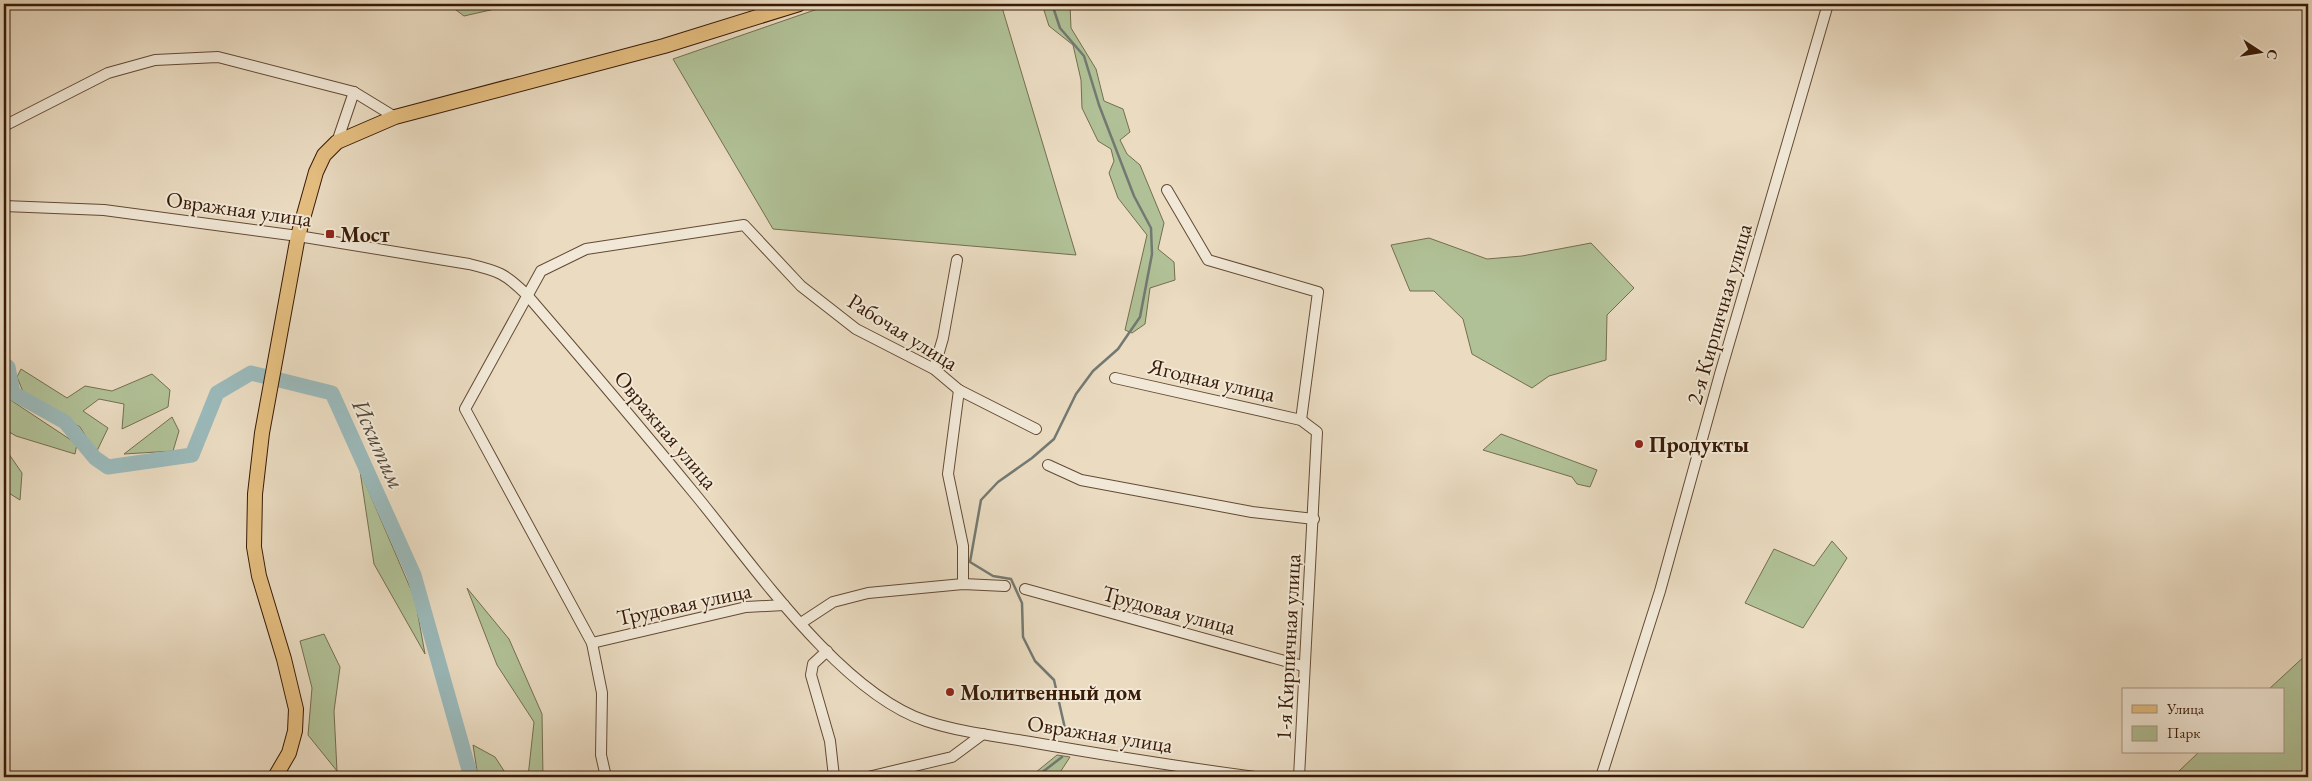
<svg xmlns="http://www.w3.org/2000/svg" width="2312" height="781" font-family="'EB Garamond',serif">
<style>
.green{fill:#b1c197;stroke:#746e4e}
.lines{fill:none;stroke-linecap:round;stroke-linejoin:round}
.stream{stroke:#737972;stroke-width:2.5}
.river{stroke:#9ab9ba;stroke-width:15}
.minor-casing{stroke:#644a34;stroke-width:12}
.major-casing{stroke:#381a05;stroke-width:16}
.minor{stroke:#f1e8d7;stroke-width:10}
.major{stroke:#e5be80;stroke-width:14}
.poi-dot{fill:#8f2418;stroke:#f1e8d7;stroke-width:2}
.labels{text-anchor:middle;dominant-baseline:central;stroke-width:4;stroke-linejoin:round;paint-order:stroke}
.street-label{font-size:22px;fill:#381a05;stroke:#f1e8d7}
.poi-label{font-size:22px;font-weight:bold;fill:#381a05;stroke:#f1e8d7;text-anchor:start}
.water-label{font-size:24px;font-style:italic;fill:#554a3b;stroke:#f1e8d7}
</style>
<rect width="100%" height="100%" fill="#eadbc1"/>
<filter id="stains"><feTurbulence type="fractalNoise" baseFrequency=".004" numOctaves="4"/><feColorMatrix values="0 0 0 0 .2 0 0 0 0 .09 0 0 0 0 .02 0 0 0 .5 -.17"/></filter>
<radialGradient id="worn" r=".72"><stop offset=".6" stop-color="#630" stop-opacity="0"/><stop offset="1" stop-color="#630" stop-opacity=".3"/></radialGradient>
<!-- green -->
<g class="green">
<path d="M448 4H517L464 16Z"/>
<path d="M832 4H1001L1076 255 773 229 673 59Z"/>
<path d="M1042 4H1070L1071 28 1096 69 1104 101 1123 109 1130 132 1120 140 1127 154 1140 165 1164 223 1158 249 1174 262 1175 280 1150 288 1145 324 1132 333 1125 330 1147 235 1118 198 1109 173 1114 161 1111 149 1098 141 1082 108 1081 80 1073 45 1049 26Z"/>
<path d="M1429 238 1487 259 1522 256 1591 243 1634 288 1607 315 1606 360 1549 376 1532 388 1472 354 1463 319 1434 291H1410L1391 245Z"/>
<path d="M21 369 67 398 85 386 112 391 152 374 170 390 168 407 122 429 124 404 99 399 83 411 108 428 96 453 80 427 24 394 17 377Z"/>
<path d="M4 380 6 397 77 444 75 454 16 436 4 429Z"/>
<path d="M172 417 179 431 173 451 124 454Z"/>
<path d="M1501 434 1597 470 1590 487 1577 484 1572 477 1483 450Z"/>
<path d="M4 447 22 473 20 500 4 490Z"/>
<path d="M360 471 415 599 425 654 374 564Z"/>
<path d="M1832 541 1847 558 1803 628 1745 603 1774 549 1814 566Z"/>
<path d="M467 588 509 639 542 714 543 777H528L534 722 497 665Z"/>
<path d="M324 634 340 667 334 711 337 771 308 735 312 688 300 641Z"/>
<path d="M2308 653V777H2160L2178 772 2199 752H2283V690H2268Z"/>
<path d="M473 745 495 757 508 777H478Z"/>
<path d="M1057 755 1070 757 1057 777H1030Z"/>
</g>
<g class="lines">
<!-- stream -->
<g class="stream">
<path d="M1052 4 1060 28 1084 56 1099 105 1134 196 1151 228 1152 254 1140 317 1118 349 1093 371 1076 394 1054 439 1032 458 998 482 981 500 970 562 993 576 1011 579 1022 603 1023 637 1035 661 1054 680 1066 733"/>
<path d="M1036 777 1062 757"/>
</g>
<!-- river -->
<path class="river" d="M4 364 8 367 13 393 65 422 95 458 108 467 192 455 217 393 251 373 332 393 414 575 471 777"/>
<defs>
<g id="minor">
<path d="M4 126 108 73 155 60 218 57 354 92 395 117"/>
<path d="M337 142 354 92"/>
<path d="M1167 190 1208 260 1318 292 1301 420"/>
<path d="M4 206 104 210 298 236 469 264C498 271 505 273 527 295 583 360 639 426 694 493 752 563 839 692 926 721 959 732 996 736 1030 742 1105 755 1180 767 1255 777"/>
<path d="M934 369 943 338 957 260"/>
<path d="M1115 378 1301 420 1317 432 1299 777"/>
<path d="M959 390 948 474 963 546V584"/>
<path d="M1048 465 1081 480 1252 512 1314 519"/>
<path d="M1025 589 1303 666"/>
<path d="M801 623 833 602 868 593 963 584 1005 586"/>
<path d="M592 643 746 607 784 605"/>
<path d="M827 651 813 664 811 675 830 741 834 777"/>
<path d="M606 777 601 755 602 693 592 643 465 409 541 271 586 249 744 225 801 286 856 329 934 369 959 390 1036 429"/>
<path d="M868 777 952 757 983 734"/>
<path d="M1601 777 1660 591 1720 374 1828 4"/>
</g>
<path id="major" d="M275 777 289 753 295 731 296 709 284 659 259 576 254 547 255 494 262 433 298 236 316 172 324 155 337 142 395 117 664 46 799 4"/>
</defs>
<!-- minor casing -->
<use href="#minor" class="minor-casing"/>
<!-- major casing -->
<use href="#major" class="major-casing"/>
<!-- minor -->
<use href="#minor" class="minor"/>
<!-- major -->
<use href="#major" class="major"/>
</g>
<!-- markers -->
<g class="poi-dot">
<rect x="325" y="229" width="10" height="10" rx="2.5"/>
<circle cx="1639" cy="444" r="5"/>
<circle cx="950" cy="692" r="5"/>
</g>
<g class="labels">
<!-- street labels -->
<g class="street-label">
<text transform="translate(239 209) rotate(8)">Овражная улица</text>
<text transform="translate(1719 314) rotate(-74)">2-я Кирпичная улица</text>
<text transform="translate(903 332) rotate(32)">Рабочая улица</text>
<text transform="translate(1212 380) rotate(13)">Ягодная улица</text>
<text transform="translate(666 430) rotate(50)">Овражная улица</text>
<text transform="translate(684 604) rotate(-12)">Трудовая улица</text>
<text transform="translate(1169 610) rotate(15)">Трудовая улица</text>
<text transform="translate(1288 647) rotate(-87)">1-я Кирпичная улица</text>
<text transform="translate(1100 734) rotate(9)">Овражная улица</text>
</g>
<!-- poi labels -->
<g class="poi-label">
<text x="340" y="234">Мост</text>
<text x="1649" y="444">Продукты</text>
<text x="960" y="692">Молитвенный дом</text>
</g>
<!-- water labels -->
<g class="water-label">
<text transform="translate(379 444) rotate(66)">Искитим</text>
</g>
</g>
<!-- margin -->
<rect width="2312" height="781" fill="none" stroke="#eadbc1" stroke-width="20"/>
<rect x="5" y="5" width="2302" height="771" fill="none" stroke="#381a05" stroke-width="2.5"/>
<rect x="10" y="10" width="2292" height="761" fill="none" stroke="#381a05"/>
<!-- legend -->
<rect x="2122" y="688" width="162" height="65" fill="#f1e8d7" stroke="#a79683"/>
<rect x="2132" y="705" width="25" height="8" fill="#e5be80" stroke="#a79683"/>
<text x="2167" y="714" font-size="15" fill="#381a05">Улица</text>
<rect x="2132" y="726" width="25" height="15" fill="#b1c197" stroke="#a79683"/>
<text x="2167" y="738" font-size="15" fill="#381a05">Парк</text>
<!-- north arrow -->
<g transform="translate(2260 52) rotate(102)" stroke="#f1e8d7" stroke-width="4" paint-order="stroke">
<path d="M0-4L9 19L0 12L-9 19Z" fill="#381a05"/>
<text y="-8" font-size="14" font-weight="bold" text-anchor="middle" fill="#381a05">С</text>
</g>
<rect width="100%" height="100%" filter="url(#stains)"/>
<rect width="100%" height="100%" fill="url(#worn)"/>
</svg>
